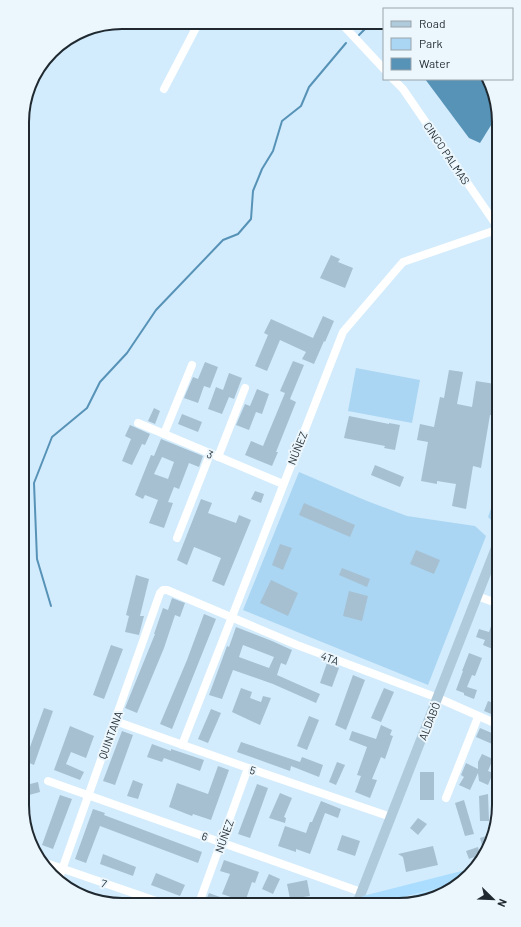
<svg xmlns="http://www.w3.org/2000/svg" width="521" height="927" font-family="Barlow,sans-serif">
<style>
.green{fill:#aad6f3}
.water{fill:#5792b7}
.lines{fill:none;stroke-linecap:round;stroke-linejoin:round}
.stream{stroke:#5792b7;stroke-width:2}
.building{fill:#a6c0d1;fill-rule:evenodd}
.minor{stroke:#fff;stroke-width:8}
.major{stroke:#afcadb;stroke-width:10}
.highway{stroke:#adf;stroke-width:11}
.labels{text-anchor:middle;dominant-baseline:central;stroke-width:4;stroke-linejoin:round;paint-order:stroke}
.street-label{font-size:11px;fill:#1f292f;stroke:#ecf6fd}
.rim{fill:none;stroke:#1f292f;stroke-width:2}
</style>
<rect width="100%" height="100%" fill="#d2ecfd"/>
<!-- green -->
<g class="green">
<path d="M356 368 420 380 412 423 348 411Z"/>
<path d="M299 472 367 501 407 516 475 526 486 536 428 685 243 610Z"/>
<path d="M499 486V514L494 523 488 517Z"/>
</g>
<!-- water -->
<path class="water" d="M425 79H487L494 89 498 114 480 143 469 138Z"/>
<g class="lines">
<!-- stream -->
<g class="stream">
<path d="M359 35 370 24"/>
<path d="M51 606 37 559 34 483 52 437 87 408 100 382 127 353 156 310 223 240 238 234 251 219 253 191 262 169 273 151 282 121 301 106 309 87 346 43"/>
</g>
</g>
<!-- building -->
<g class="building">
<path d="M331 255 340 259 338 262 353 268 345 288 320 278Z"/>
<path d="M323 316 334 321 325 342 324 341 314 364 302 359 306 352 280 340 267 371 255 366 268 335 264 333 271 319 313 338Z"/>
<path d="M293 361 304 365 290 399 296 402 276 452H278L272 466 245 455 251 441 263 446 285 393 280 391Z"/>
<path d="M205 362 218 367 210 388 204 386 198 403 184 398 193 377 198 379Z"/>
<path d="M449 370 463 372 457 404 472 407 476 381 495 384 492 402 499 403V416L490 415 481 468 473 466 466 509 452 506 456 484 437 481V484L421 481 428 442 417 440 420 424 434 427 440 397 444 398Z"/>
<path d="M229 373 242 378 234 399 229 397 222 414 208 409 216 387 223 390Z"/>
<path d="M257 389 269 394 262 414 256 412 249 430 236 425 245 404 250 406Z"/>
<path d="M154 408 160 411 155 424 148 421Z"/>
<path d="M182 414 202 422 198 432 178 424Z"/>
<path d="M349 416 389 424V423L400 425 395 450 384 448 385 446 344 438Z"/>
<path d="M130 425 150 434 145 445 142 444 132 465 122 461 131 439 125 436Z"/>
<path d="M161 439 203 456 199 467 189 463 179 489 174 487 168 502 173 503 164 528 149 523 158 500 145 495 143 499 135 495 151 455 154 456ZM162 457 174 462 168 479 154 474Z"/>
<path d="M375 465 404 477 400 487 371 475Z"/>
<path d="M255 491 264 494 261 503 251 499Z"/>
<path d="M201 499 212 503 208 513 236 523 239 515 251 520 224 586 212 581 221 558 194 547 187 565 177 560Z"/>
<path d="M304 503 355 525 350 537 299 515Z"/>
<path d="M280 544 292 548 283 570 272 565Z"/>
<path d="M416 550 440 560 434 574 410 564Z"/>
<path d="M342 568 370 579 367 587 339 575Z"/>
<path d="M136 575 149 579 140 616H144L139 635 125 632 129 616 126 615Z"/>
<path d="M271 580 298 593 288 616 260 603Z"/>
<path d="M349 591 368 596 362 621 343 616Z"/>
<path d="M172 598 185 603 180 617 175 615 164 648 137 713 125 708 155 634H154L163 608 168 610Z"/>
<path d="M497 609H499V640L495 650 483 645 485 640 476 637 479 629 489 632Z"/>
<path d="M204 614 216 619 172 729 160 724 187 660Z"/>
<path d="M236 627 272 641 292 650 286 665 281 663 277 675 320 694 316 703 273 684 233 670 222 699 209 695 227 646 229 647ZM243 645 274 657 269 668 239 657Z"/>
<path d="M111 645 123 649 104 699 93 695Z"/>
<path d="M469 653 482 658 475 676 472 675 467 687 477 690 474 699 464 695V693L456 690 463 671H462Z"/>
<path d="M327 663 339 668 332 687 320 683Z"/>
<path d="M353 675 365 680 346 730 335 725Z"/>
<path d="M241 688 252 692 250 698 261 702 263 696 271 698 260 725 232 712Z"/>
<path d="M384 688 394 692 381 722 371 718Z"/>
<path d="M488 701 499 705V713L497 712 496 716 484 711Z"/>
<path d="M44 708 53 711 34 765 25 761Z"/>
<path d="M211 709 221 713 208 743 198 739Z"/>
<path d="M309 716 319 720 307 750 297 746Z"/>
<path d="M381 725 392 730 390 735 393 736 385 759 381 757 372 779 377 780 370 798 355 792 361 776 357 775 367 747 349 740 352 731 376 739Z"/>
<path d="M70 726 94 736 86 758 71 752 66 764 84 772 80 780 54 770Z"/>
<path d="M480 728 499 736V747L476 737Z"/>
<path d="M122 731 133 735 115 785 103 781Z"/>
<path d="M241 742 300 762 302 757 323 765 319 777 291 766 290 771 237 752Z"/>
<path d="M152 744 171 751V749L204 760 200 771 164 758 162 762 147 757Z"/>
<path d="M482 754 493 759 488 771 493 773 488 785 479 781 478 773 470 790 459 785 464 777 461 775 466 763 478 769V762Z"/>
<path d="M337 762 345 765 336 785 329 782Z"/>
<path d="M218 766 229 770 211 820 193 814 192 816 169 807 177 783 208 794Z"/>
<rect x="420" y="772" width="14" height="28"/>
<path d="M133 780 143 784 138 799 127 796Z"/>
<path d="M38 782 40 792 22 797V786Z"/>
<path d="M257 784 268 788 250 838 238 834Z"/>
<path d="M280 793 292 798 284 817 286 818 285 823 269 818Z"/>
<path d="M488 794 489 821H480L479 796Z"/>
<path d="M60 795 72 799 53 849 42 845Z"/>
<path d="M464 800 474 834 465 836 455 803Z"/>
<path d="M321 801 341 809 338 818 325 813 310 854 296 849V852L278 846 285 826 306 833 310 822H312Z"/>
<path d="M93 809 105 813 104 815 202 852 198 863 100 826 86 863 75 859Z"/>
<path d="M418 818 427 824 418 835 410 828Z"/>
<path d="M342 835 360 841 355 856 337 850Z"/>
<path d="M490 835 484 852 480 838Z"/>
<path d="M433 846 438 865 406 872 403 857 398 854Z"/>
<path d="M478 847 480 855 469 859 466 851Z"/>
<path d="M103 854 136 867 133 876 100 864Z"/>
<path d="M224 860 259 872 255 883 252 882 245 902 222 894 230 874 220 871Z"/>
<path d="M156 873 185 885 180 896 151 885Z"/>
<path d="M269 874 280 879 273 894 262 889Z"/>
<path d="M307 880 310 896 290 899 287 884Z"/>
<path d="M209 893 220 897 218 903H205Z"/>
</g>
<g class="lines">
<!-- minor -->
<g class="minor">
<path d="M341 23 384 69"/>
<path d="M393 79 403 89 499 229"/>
<path d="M164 89 199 22"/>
<path d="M138 423 283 484"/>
<path d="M164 434 192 365"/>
<path d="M218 457 245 388"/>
<path d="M177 538 210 454"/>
<path d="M477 596 499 604"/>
<path d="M115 721 248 768 391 817"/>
<path d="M182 745 343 332 403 262 499 229"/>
<path d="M48 781 361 892"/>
<path d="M446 798 478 717"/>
<path d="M46 863 162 903"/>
<path d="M58 881 160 593 163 590H167L297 645 438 698 499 725"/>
<path d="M199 903 248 768"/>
</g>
<!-- major -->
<path class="major" d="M358 901 499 540"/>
<!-- highway -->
<g class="highway">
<path d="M416 900 439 894"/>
<path d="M365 901 464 876"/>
</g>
</g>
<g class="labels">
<!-- street labels -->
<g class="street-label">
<text transform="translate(447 153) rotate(56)">CINCO PALMAS</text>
<text transform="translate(297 448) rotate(-68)">NÚÑEZ</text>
<text transform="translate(210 454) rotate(23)">3</text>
<text transform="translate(330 658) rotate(21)">4TA</text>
<text transform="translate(429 721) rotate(-68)">ALDABÓ</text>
<text transform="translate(110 735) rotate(-70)">QUINTANA</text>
<text transform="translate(253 770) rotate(19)">5</text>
<text transform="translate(205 836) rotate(19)">6</text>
<text transform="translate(224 836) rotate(-70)">NÚÑEZ</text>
<text transform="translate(104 883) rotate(19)">7</text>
</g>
</g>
<!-- crop -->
<path d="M0 0H521V927H0ZM122 29H399A93 93 0 0 1 492 122V805A93 93 0 0 1 399 898H122A93 93 0 0 1 29 805V122A93 93 0 0 1 122 29Z" fill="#ecf6fd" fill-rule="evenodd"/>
<path class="rim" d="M122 29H399A93 93 0 0 1 492 122V805A93 93 0 0 1 399 898H122A93 93 0 0 1 29 805V122A93 93 0 0 1 122 29Z"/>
<!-- legend -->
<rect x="383" y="8" width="130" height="72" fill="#ecf6fd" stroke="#9aa4ab"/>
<rect x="391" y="21" width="20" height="6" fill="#afcadb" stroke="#9aa4ab"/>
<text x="419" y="28" font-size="12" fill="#1f292f">Road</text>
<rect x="391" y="38" width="20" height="12" fill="#aad6f3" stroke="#9aa4ab"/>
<text x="419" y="48" font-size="12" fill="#1f292f">Park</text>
<rect x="391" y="58" width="20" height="12" fill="#5792b7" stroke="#9aa4ab"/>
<text x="419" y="68" font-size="12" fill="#1f292f">Water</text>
<!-- north arrow -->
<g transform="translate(493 899) rotate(113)" stroke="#ecf6fd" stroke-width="3" paint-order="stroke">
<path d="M0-3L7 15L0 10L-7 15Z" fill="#1f292f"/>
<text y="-6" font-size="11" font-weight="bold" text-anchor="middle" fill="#1f292f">N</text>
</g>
</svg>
